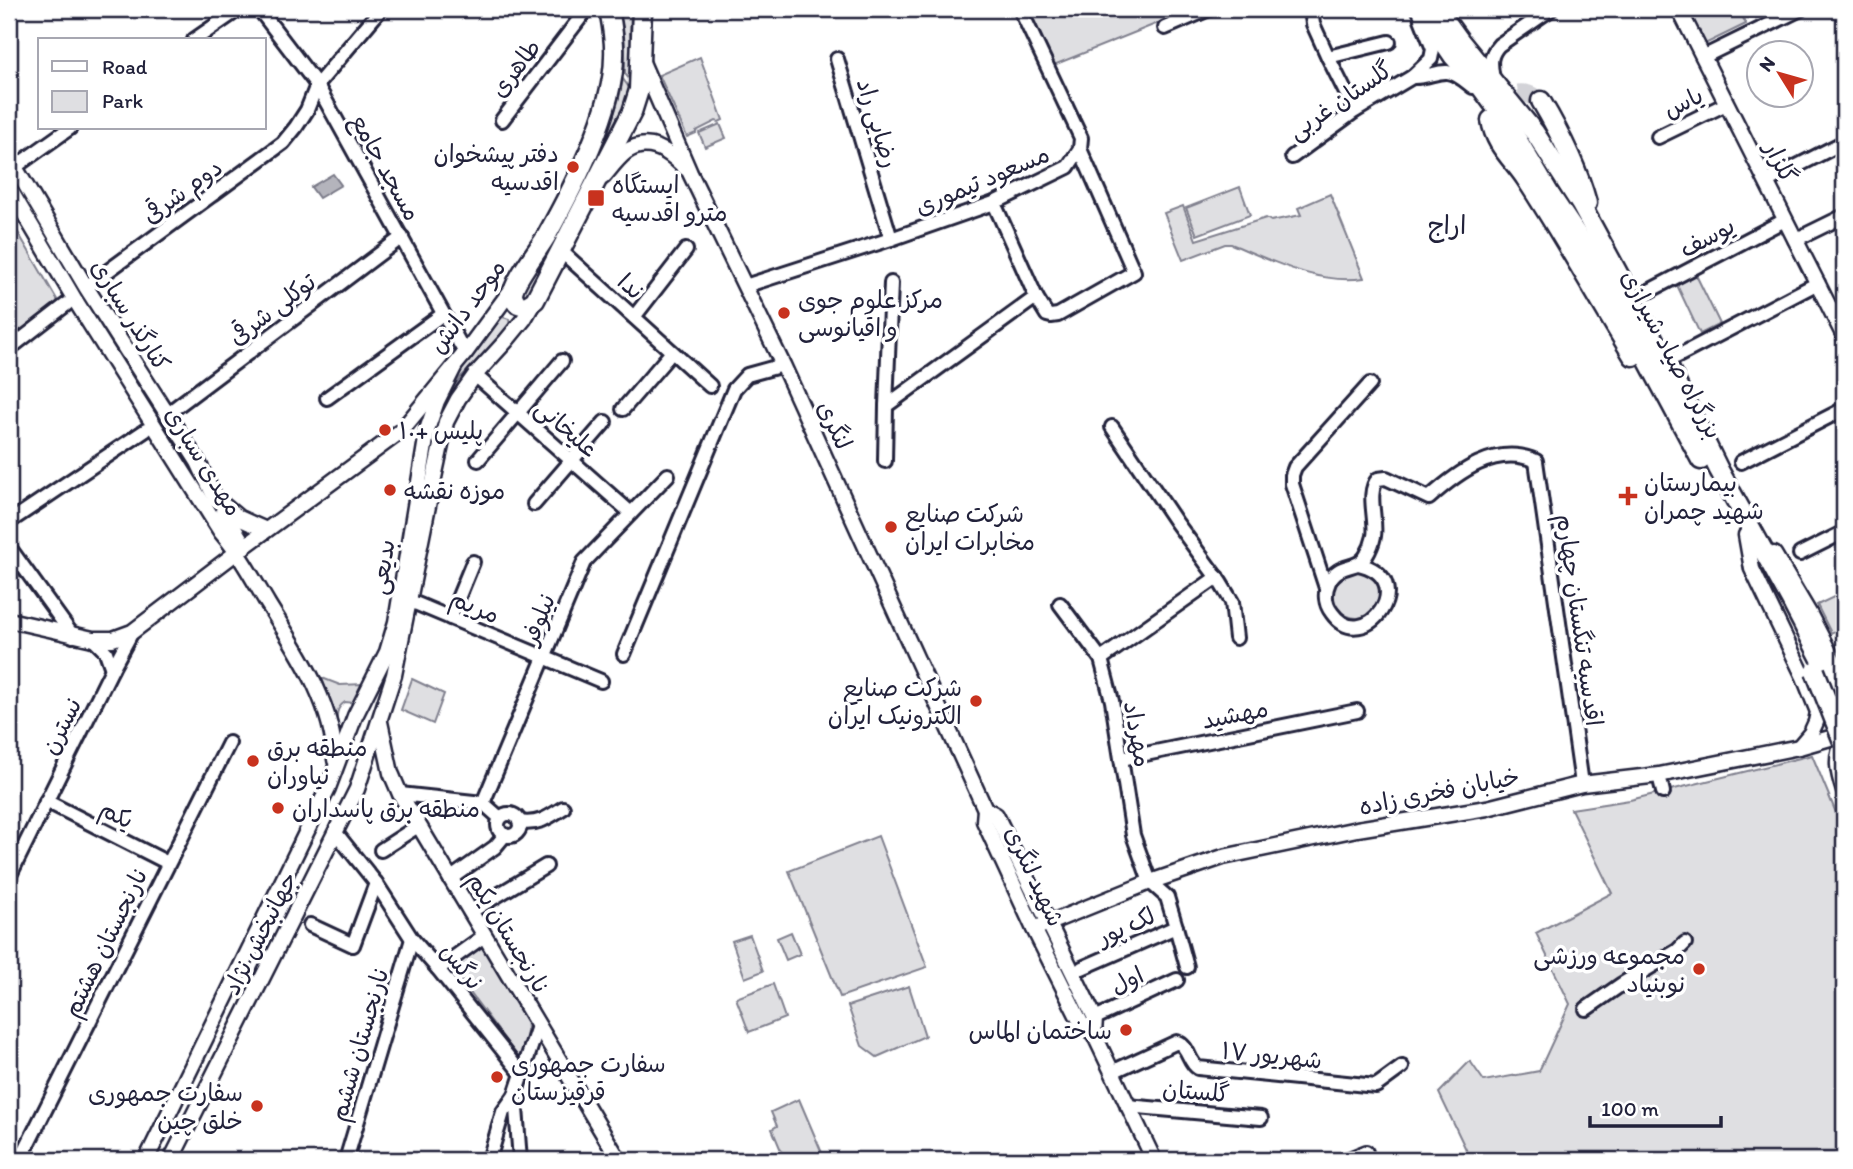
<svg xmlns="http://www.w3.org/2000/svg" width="1853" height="1169" font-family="Itim,'Playpen Sans Arabic',sans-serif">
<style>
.green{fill:#dfdfe2;stroke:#80808e;stroke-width:2}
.water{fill:#b4b4bc;stroke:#7a7a88;stroke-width:2}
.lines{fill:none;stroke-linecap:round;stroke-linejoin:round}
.highway-tunnel{stroke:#d3d3d8;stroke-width:18;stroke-dasharray:18 9;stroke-linecap:butt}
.minor-casing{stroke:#22223b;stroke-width:18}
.major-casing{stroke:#22223b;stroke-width:19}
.highway-casing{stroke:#22223b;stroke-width:23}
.minor{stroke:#fff;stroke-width:12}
.major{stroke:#fff;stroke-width:14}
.highway{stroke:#fff;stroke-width:18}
.highway-bridge-casing{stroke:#22223b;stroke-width:23;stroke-linecap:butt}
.highway-bridge{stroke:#fff;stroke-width:18}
.poi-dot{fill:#c8321e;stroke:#fff;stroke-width:2.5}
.labels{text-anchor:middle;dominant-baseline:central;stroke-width:7;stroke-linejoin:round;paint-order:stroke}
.street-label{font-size:24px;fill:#22223b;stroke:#fff}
.poi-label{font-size:24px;fill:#22223b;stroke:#fff;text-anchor:start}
.neighbourhood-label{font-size:26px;fill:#22223b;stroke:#fff}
</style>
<rect width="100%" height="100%" fill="#fff"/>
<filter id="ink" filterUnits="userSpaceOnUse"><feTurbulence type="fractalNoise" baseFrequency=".0143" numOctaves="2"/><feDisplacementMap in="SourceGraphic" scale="14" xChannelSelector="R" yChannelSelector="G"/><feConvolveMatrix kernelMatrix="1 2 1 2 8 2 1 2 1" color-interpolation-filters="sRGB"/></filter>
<g filter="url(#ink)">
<!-- green -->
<g class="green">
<path d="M619 9H631L630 33 635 86 625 74C626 52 624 30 619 9Z"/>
<path d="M1029 9H1193L1054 65Z"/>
<path d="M1687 9H1739L1746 24 1705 44Z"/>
<path d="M700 57 723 120 719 122 716 121 696 131V133L687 137 659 75Z"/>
<path d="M623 79 633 93 525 302 518 296C541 259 562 222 582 184 600 150 617 116 623 79Z"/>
<path d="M720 124 726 138 705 147 699 133Z"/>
<path d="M1240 187 1250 215 1197 235 1186 208Z"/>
<path d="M1330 194 1364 278C1318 285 1273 261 1231 244H1225L1183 260 1164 213 1183 206 1196 240 1266 218 1271 221 1301 215 1298 208Z"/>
<path d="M9 217 59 303 9 341Z"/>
<path d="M1695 273 1720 324 1700 334 1676 283Z"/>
<path d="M503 317 509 319 510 326 459 379 437 419 425 454 451 378 498 319Z"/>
<circle cx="1357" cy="594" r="24"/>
<path d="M1844 592V626L1831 633 1817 605Z"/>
<path d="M322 678 340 685 363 684 355 703 345 702C336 708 336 716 338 726Z"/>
<path d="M412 679 444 694 433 724 401 710Z"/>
<path d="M1812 755 1844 832V1160H1471L1439 1093 1470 1061 1484 1081 1539 1071 1570 1004 1536 933 1612 893 1571 809 1630 800Z"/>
<path d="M878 836 927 967 840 997 789 871Z"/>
<path d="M791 932 800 954 786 960 777 938Z"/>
<path d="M750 935 763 971 745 978 732 941Z"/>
<path d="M481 945 526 1020C529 1034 524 1046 520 1060L451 967Z"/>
<path d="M773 984 785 1018 749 1032 736 998Z"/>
<path d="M909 986 925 1036 877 1057 862 1046 848 1006Z"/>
<path d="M799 1099 825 1160H785L772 1129 777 1126 771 1112Z"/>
</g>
<!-- water -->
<path class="water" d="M333 174 341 185 319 198 311 187Z"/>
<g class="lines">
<!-- highway-tunnel -->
<path class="highway-tunnel" d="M1496 108C1509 92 1524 88 1541 101"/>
<defs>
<g id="minor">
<path d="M259 9 317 85 465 353"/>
<path d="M1314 9 1312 17 1313 24 1328 57 1355 111"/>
<path d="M1165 28 1209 9"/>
<path d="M194 40 239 9"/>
<path d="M1328 57 1389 42"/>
<path d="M1703 57 1801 9"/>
<path d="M837 59 891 239"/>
<path d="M1412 77C1426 78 1437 71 1447 72 1457 73 1465 81 1473 87"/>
<path d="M1493 80C1491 65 1488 57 1499 45L1551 9"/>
<path d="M502 120 587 9"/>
<path d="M1658 137 1726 104"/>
<path d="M1292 157 1355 111 1412 77 1431 59 1433 49 1421 19"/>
<path d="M15 167 70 128"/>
<path d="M1766 182 1844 142"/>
<path d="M1795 240 1844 216"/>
<path d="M561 251 710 386"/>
<path d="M891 283 886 406 1036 297 994 203"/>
<path d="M745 286 891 239 994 203 1068 167 1080 149 1081 138 1020 9"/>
<path d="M86 287 283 143 296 127 307 110 317 85 381 9"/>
<path d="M1649 291 1785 220"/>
<path d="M1036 297 1047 315 1051 316 1058 315 1134 272 1080 149"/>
<path d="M634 317 686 250"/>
<path d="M9 349 67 304"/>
<path d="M1676 357 1818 283"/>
<path d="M475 375 631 513"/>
<path d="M327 398 443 314"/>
<path d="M623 409 672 352"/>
<path d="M167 414 402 237"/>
<path d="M1112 427 1176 522 1220 582 1232 602 1236 638"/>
<path d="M478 460 562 361"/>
<path d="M885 461 886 406"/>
<path d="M1741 462 1844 409"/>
<path d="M534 504 605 422"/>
<path d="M9 522 146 430"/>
<path d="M9 547 73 636"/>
<path d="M1800 554 1844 532"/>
<path d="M1358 564C1422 578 1364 658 1332 613 1325 604 1324 593 1329 582 1338 562 1357 571 1366 556 1369 551 1373 541 1374 536 1377 520 1366 492 1378 479L1386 478 1429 498C1457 473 1496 443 1536 461L1582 784"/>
<path d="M1326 588 1292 484V475L1295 467 1370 384"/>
<path d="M410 601 601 681"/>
<path d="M1060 604 1101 659 1112 701 1133 835 1150 882 1167 897 1176 927 1082 968"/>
<path d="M450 618 473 562"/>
<path d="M93 639 106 652 112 669"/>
<path d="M624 654 734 389 747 375 783 365"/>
<path d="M1101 659 1217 577"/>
<path d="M1121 759 1357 711"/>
<path d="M1659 775 1663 792"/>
<path d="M400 794 483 803 500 818"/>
<path d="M46 801 168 863"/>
<path d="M483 803 584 562 668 475"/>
<circle cx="509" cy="825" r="11"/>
<path d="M519 822C538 825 548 818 563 808"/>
<path d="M336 833 376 883 412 939 438 969 521 1073"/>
<path d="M381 850 418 826"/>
<path d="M9 877 112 669 132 632"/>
<path d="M450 879 495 847 505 835"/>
<path d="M470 912 546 866"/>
<path d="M310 925 353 945 376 883"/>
<path d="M1176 927 1187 967"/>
<path d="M438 969 484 936"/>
<path d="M1586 1009 1622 984 1677 951 1685 943"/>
<path d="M1095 1018 1177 980"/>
<path d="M1112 1072 1177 1042C1189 1046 1188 1062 1198 1068L1376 1086 1402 1067"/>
<path d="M515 1095 520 1160"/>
<path d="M1127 1106 1261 1118"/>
<path d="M20 1160 229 743"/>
<path d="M346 1160 412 939"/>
<path d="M489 1160 503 1112 515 1095 538 1026"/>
<path d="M1346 1160 1366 1152"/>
</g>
<g id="major">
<path d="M1679 9 1844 336"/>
<path d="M642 62 690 173 783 365 985 809 984 821 1034 929 1081 1023 1094 1034 1154 1160"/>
<path d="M9 157 86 287 198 462 215 498 239 518 266 530"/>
<path d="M603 177C610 169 618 158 626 152 648 136 670 152 685 168"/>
<path d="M9 188 75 300 221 532C240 554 253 579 268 604 297 651 333 702 335 760"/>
<path d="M223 511 245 546"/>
<path d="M1746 535 1752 569 1804 677 1818 712 1816 722 1811 733 1799 747"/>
<path d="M1774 554 1809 613 1844 681"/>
<path d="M9 620 93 639H113L132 632 245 546 401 431 465 353 515 285"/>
<path d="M380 722 391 773 400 794 619 1160"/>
<path d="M1844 740C1834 757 1838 773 1844 791"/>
<path d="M985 809 996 815 1095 1018 1094 1034"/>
<path d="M1034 929 1150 882 1223 857 1357 829 1487 808 1582 784 1659 775 1799 747 1844 734"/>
<path d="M146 1160 328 788 355 716 387 652 396 622 428 427 437 401 454 367"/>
<path d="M171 1160 357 789 394 675 429 501 446 422 458 399 475 375 506 341 524 319 535 300"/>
</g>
<g id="highway">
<path d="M609 9C612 25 615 40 614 56 614 110 573 188 547 235 540 248 512 282 513 295 514 299 515 301 518 304 525 307 529 305 535 300L632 112 639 90 642 9"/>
<path d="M1421 9 1453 56 1480 86 1508 124 1551 196 1594 260 1701 460"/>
<path d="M1437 9 1460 41 1535 133 1581 205 1666 362 1719 470 1790 599 1823 663 1844 713"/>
<path d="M1541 101C1560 133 1577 166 1587 203"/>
<path d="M1491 120C1495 146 1513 159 1526 179 1564 237 1597 297 1633 356"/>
</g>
</defs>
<!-- minor casing -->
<use href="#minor" class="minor-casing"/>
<!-- major casing -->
<use href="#major" class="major-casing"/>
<!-- highway casing -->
<use href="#highway" class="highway-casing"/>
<!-- minor -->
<use href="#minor" class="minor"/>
<!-- major -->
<use href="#major" class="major"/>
<!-- highway -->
<use href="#highway" class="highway"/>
<defs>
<path id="highway-bridge" d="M1815 671 1844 744"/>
</defs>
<!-- highway-bridge casing -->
<use href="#highway-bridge" class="highway-bridge-casing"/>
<!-- highway-bridge -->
<use href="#highway-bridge" class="highway-bridge"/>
</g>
</g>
<!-- markers -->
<g class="poi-dot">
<circle cx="573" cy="167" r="7"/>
<rect x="587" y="189" width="18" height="18" rx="3.5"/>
<circle cx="784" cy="313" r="7"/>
<circle cx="385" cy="430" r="7"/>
<circle cx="390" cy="490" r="7"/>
<path d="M1624.5 485.5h7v7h7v7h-7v7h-7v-7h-7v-7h7z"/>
<circle cx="891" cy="527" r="7"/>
<circle cx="976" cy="701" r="7"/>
<circle cx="253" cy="761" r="7"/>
<circle cx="278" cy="808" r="7"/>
<circle cx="1699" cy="969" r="7"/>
<circle cx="1126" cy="1030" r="7"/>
<circle cx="497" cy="1077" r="7"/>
<circle cx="257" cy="1106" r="7"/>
</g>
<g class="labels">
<!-- street labels -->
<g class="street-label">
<text transform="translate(515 68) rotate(-53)">طاهری</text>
<text transform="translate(1340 100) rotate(-34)">گلستان غربی</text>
<text transform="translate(1683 102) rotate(-26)">یاس</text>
<text transform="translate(878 123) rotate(73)">رضایی راد</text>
<text transform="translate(1781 162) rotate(63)">گلزار</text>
<text transform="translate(386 167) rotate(61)">مسجد جامع</text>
<text transform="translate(982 180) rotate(-23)">مسعود تیموری</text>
<text transform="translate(182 191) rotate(-36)">دوم شرقی</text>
<text transform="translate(1707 237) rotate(-28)">یوسف</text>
<text transform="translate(631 286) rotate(42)">ندا</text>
<text transform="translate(467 306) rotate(-53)">موحد دانش</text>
<text transform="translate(272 309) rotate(-37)">توکلی شرقی</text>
<text transform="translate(131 315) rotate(58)">کنارگذر سباری</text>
<text transform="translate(1672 354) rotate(62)">بزرگراه صیاد شیرازی</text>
<text transform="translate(835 425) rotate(65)">لنگری</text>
<text transform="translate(567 428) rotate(41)">علیخانی</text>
<text transform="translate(204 461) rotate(58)">مهدی سباری</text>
<text transform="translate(382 567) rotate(-81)">بدیعی</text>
<text transform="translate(475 606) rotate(23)">مریم</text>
<text transform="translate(538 619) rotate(-68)">نیلوفر</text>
<text transform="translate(1580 620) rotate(82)">اقدسیه تنگستان چهارم</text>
<text transform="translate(1235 714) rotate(-11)">مهشید</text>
<text transform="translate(61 726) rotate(-63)">نسترن</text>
<text transform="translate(1138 734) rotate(80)">مهرداد</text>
<text transform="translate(1439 791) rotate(-11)">خیابان فخری زاده</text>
<text transform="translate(117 814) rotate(27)">یکم</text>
<text transform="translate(1035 876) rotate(65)">شهید لنگری</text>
<text transform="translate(1126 926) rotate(-24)">لک پور</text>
<text transform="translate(260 933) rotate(-63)">جهانبخش نژاد</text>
<text transform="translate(509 933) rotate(59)">نارنجستان یکم</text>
<text transform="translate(105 942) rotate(-64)">نارنجستان هشتم</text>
<text transform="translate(462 966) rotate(51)">نرگس</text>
<text transform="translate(1127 980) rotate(-25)">اول</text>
<text transform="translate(359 1044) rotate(-74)">نارنجستان ششم</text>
<text transform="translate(1272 1055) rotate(6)">۱۷ شهریور</text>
<text transform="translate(1196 1091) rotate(5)">گلستان</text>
</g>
<!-- poi labels -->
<g class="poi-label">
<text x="559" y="153" text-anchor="end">دفتر پیشخوان<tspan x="559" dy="28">اقدسیه</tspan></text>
<text x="612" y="184">ایستگاه<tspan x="612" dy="28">مترو اقدسیه</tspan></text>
<text x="798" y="299">مرکز علوم جوی<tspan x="798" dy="28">و اقیانوسی</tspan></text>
<text x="399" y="430">پلیس +۱۰</text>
<text x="1644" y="482">بیمارستان<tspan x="1644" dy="28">شهید چمران</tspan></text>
<text x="404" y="490">موزه نقشه</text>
<text x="905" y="513">شرکت صنایع<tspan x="905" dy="28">مخابرات ایران</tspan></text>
<text x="962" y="687" text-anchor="end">شرکت صنایع<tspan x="962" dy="28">الکترونیک ایران</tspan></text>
<text x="267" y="747">منطقه برق<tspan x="267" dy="28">نیاوران</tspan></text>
<text x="292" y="808">منطقه برق پاسداران</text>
<text x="1685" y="955" text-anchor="end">مجموعه ورزشی<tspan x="1685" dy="28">نوبنیاد</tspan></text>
<text x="1112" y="1030" text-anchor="end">ساختمان الماس</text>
<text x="511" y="1063">سفارت جمهوری<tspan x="511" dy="28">قرقیزستان</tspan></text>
<text x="243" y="1092" text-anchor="end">سفارت جمهوری<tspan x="243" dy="28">خلق چین</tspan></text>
</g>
<!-- neighbourhood labels -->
<g class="neighbourhood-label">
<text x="1447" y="225">اراج</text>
</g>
</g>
<!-- margin -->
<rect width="1853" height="1169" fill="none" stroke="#fff" stroke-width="35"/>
<rect x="18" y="18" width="1818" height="1134" fill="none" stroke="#22223b" stroke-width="2.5" filter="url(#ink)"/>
<!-- legend -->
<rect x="38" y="38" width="228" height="91" fill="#ffffff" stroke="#a7a7b1" stroke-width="2"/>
<rect x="52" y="61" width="35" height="10" fill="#ffffff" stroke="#a7a7b1" stroke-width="2"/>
<text x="102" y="74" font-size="21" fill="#22223b">Road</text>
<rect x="52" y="91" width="35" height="21" fill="#dfdfe2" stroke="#a7a7b1" stroke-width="2"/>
<text x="102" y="108" font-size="21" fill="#22223b">Park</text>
<!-- north arrow -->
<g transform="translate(1780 74) rotate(307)"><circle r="33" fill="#ffffff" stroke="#a7a7b1" stroke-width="2"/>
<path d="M0-5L12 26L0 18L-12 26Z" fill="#c8321e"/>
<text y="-10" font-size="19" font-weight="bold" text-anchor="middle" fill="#22223b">N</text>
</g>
<!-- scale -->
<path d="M1590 1116v10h131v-10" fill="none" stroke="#22223b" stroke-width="3.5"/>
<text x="1601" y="1116" font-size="21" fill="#22223b" stroke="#ffffff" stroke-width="5" paint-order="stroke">100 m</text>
</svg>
